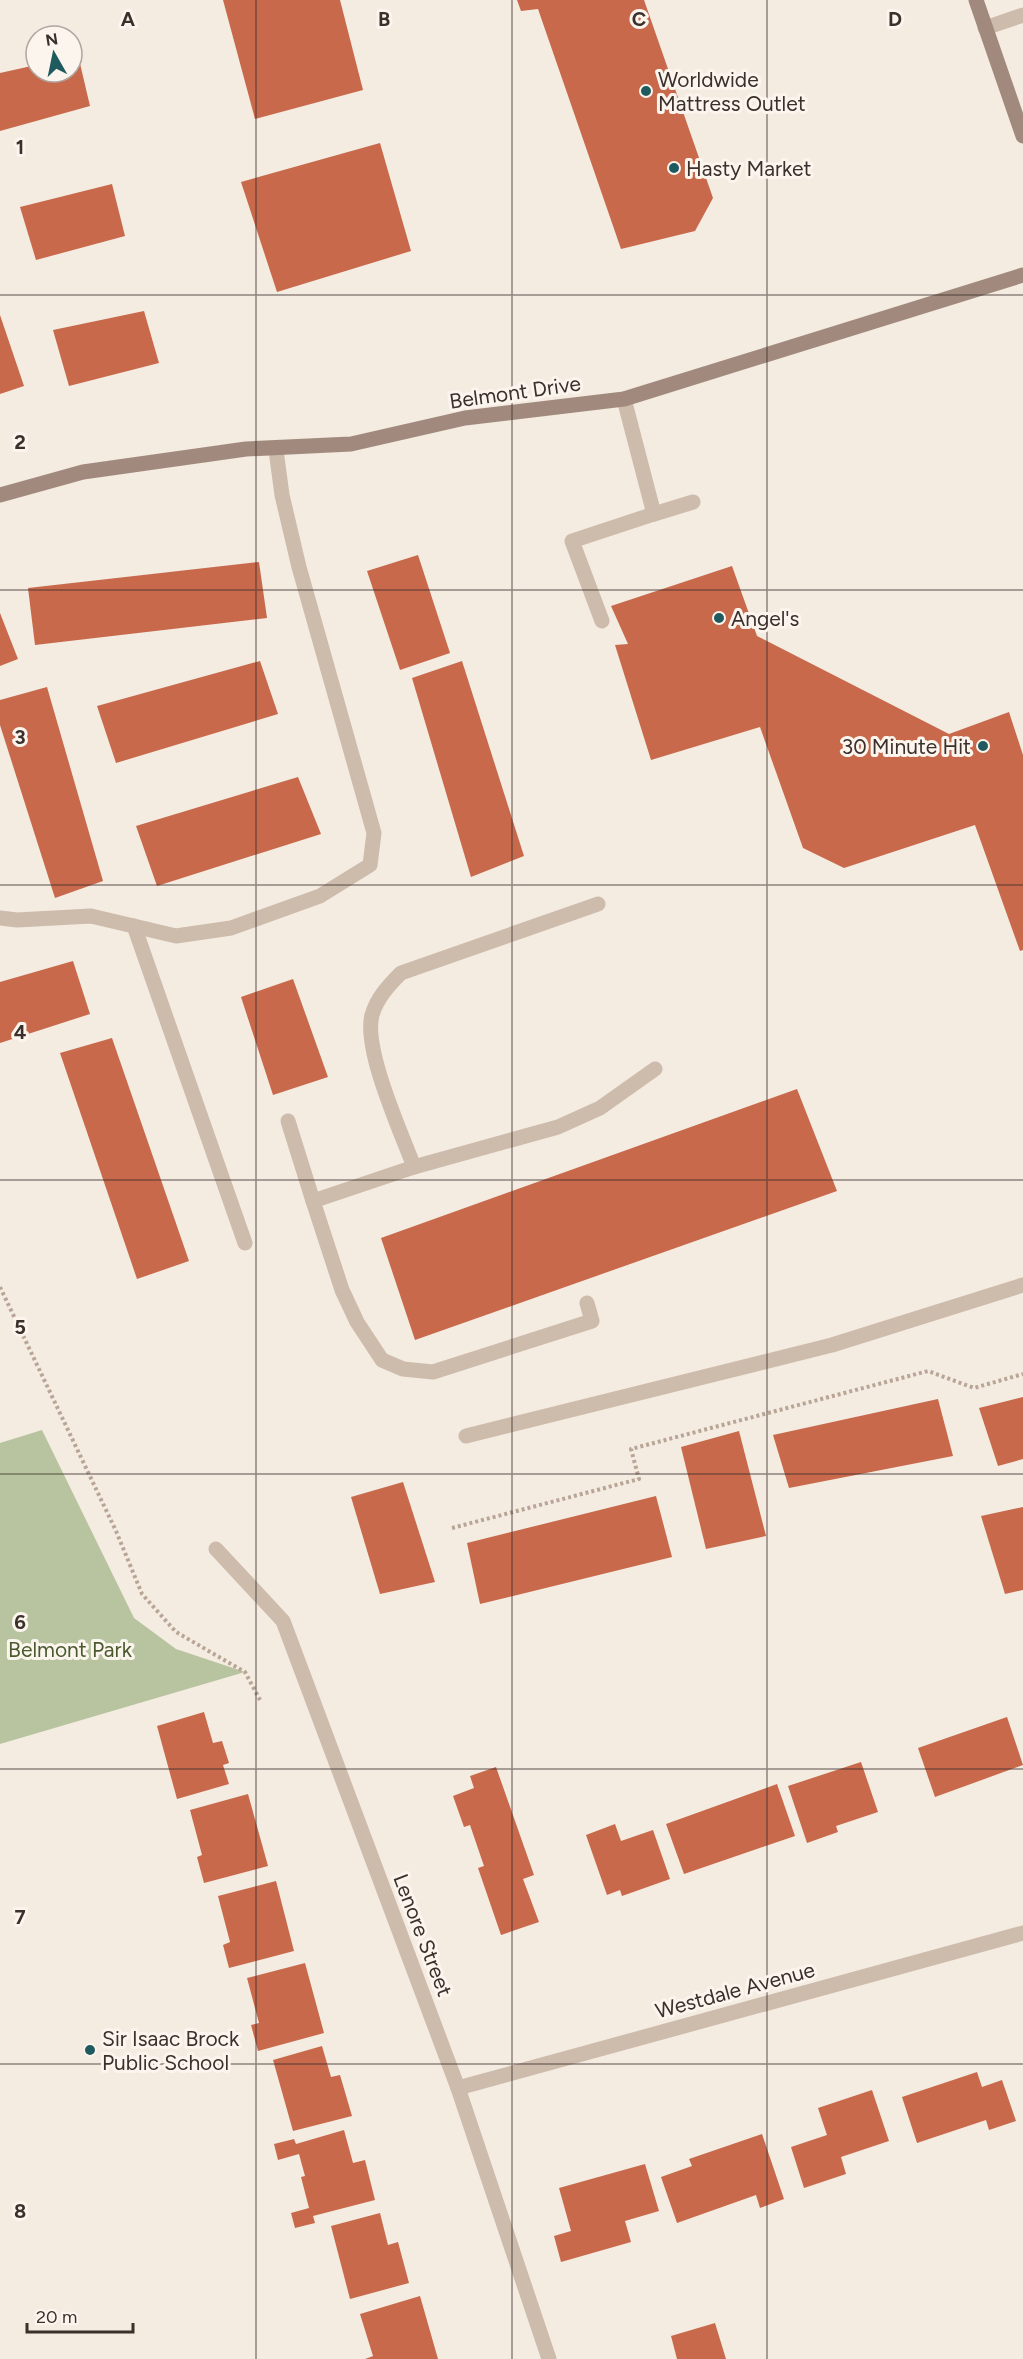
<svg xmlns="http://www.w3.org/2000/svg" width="1023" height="2359" font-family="Figtree,sans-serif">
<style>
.green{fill:#b8c4a0}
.building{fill:#c8694b}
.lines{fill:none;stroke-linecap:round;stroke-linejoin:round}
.path{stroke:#b9a596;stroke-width:4;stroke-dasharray:3 3;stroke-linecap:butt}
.lane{stroke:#cdbbac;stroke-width:15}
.street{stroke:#cdbbac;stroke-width:15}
.secondary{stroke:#a18a7d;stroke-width:15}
.grid{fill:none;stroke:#3b302b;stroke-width:1.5;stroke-opacity:0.55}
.poi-dot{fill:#1f5a5e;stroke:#fbf5ee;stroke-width:2}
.labels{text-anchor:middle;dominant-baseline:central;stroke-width:6;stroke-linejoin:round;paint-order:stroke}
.poi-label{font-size:21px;fill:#3b302b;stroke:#fbf5ee;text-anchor:start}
.street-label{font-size:21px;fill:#3b302b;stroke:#fbf5ee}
.park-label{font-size:21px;fill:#4a5a2e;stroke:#fbf5ee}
.grid-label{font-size:20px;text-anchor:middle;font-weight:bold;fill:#3b302b;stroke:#fbf5ee;stroke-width:6;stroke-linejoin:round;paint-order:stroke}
</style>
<rect width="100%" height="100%" fill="#f4ebe1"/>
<!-- green -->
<path class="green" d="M42 1430 134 1618 176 1649 245 1672 0 1744V1443Z"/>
<!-- building -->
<g class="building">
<path d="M223 0H340L363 90 255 119Z"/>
<path d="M517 0H644L713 198 695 231 621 249 538 9 521 11Z"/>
<path d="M78 55 90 106 0 131V73L36 65V72H72V56Z"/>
<path d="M380 143 411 251 277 292 241 182Z"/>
<path d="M112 184 125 236 36 260 20 207Z"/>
<path d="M144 311 159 363 69 386 53 330Z"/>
<path d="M0 315 24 386 0 394Z"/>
<path d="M418 555 450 653 400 670 367 571Z"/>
<path d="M259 562 267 618 35 645 28 588Z"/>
<path d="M732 566 757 636 949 734 1009 712 1023 755V950L1020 951 975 825 844 868 803 848 760 727 651 760 615 645 628 644 611 606Z"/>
<path d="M0 613 18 659 0 666Z"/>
<path d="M260 661 278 714 116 763 97 706Z"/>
<path d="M462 661 524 856 471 877 412 678Z"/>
<path d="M47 687 103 881 55 898 0 725V700Z"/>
<path d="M298 777 321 834 157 886 136 826Z"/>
<path d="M73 961 90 1014 0 1043V982Z"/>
<path d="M293 979 328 1077 273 1095 241 997Z"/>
<path d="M112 1038 189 1261 137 1279 60 1053Z"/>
<path d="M797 1089 837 1191 415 1340 381 1238Z"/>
<path d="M1023 1397V1459L998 1466 979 1408Z"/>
<path d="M938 1399 953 1456 789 1488 773 1435Z"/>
<path d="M739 1431 766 1536 706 1549 681 1447Z"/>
<path d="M403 1482 435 1582 380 1594 351 1497Z"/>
<path d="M656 1496 672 1557 480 1604 467 1543Z"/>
<path d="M1023 1507V1590L1005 1594 981 1516Z"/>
<path d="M204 1712 213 1743 222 1741 229 1763 223 1765 229 1784 177 1799 157 1726Z"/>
<path d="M1007 1717 1023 1765 935 1797 918 1748Z"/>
<path d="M861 1762 878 1812 836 1826 838 1832 807 1843 788 1786Z"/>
<path d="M496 1767 534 1875 523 1879 539 1922 501 1935 478 1868 484 1866 470 1825 464 1827 453 1796 474 1788 470 1776Z"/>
<path d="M777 1784 795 1836 684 1874 666 1824Z"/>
<path d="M248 1794 268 1866 204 1883 197 1857 202 1855 190 1810Z"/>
<path d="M615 1824 621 1841 653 1830 670 1879 622 1896 620 1890 607 1895 586 1835Z"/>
<path d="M276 1881 294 1951 229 1968 223 1945 230 1942 218 1896Z"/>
<path d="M305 1963 324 2033 258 2051 251 2025 259 2023 247 1978Z"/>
<path d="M322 2046 331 2077 340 2075 352 2116 293 2131 273 2060Z"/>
<path d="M977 2072 982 2087 1002 2080 1016 2121 989 2130 986 2120 917 2143 902 2097Z"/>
<path d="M872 2090 889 2141 841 2157 846 2174 804 2188 791 2147 827 2135 818 2108Z"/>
<path d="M344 2130 353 2163 365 2160 375 2200 313 2216 315 2223 295 2228 291 2213 309 2208 301 2177 305 2176 299 2154 278 2160 274 2144 294 2139 296 2144Z"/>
<path d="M762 2134 784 2199 760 2208 756 2195 677 2223 661 2177 692 2166 689 2159Z"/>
<path d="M645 2164 659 2211 625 2221 631 2242 561 2262 554 2236 571 2231 559 2188Z"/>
<path d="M380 2213 388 2245 398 2242 409 2283 350 2299 331 2226Z"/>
<path d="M420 2296 438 2359H365L373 2356 360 2314Z"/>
<path d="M715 2323 726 2359H677L671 2336Z"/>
</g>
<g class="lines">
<!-- path -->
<g class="path">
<path d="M0 1287 116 1531 142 1594 176 1632 245 1672 260 1700"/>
<path d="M452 1528 639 1479 631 1449 928 1371 974 1388 1023 1374"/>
</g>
<!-- lane -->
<g class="lane">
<path d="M985 28 1023 15"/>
<path d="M654 514 693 502"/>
<path d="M602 621 572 541 654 514 624 399"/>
<path d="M598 904 401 973C388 986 377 998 372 1015 363 1049 401 1132 414 1167L558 1127 600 1108 655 1069"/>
<path d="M0 918 17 920 91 916 176 936 231 928 320 896 370 865 374 833 299 567 282 495 276 450"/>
<path d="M134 926 245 1243"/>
<path d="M288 1121 313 1201"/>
<path d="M414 1167 313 1201 342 1290 357 1322 382 1360 403 1369 433 1372 592 1321 587 1303"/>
<path d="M466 1436 832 1345 1023 1285"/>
</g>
<!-- street -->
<g class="street">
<path d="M216 1549 283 1621 458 2088 549 2359"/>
<path d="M458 2088 1023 1933"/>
</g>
<!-- secondary -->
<g class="secondary">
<path d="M976 0 1023 136"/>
<path d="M0 495 83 472 246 449 351 444 465 418 624 399 1023 275"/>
</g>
</g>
<!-- grid -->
<path class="grid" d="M256 0V2359M512 0V2359M767 0V2359M0 295H1023M0 590H1023M0 885H1023M0 1180H1023M0 1474H1023M0 1769H1023M0 2064H1023"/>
<!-- markers -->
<g class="poi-dot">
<circle cx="646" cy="91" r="6"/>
<circle cx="674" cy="168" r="6"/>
<circle cx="719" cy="618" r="6"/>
<circle cx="983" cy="746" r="6"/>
<circle cx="90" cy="2050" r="6"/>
</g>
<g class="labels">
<!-- poi labels -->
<g class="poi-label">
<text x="658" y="79">Worldwide<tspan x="658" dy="24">Mattress Outlet</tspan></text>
<text x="686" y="168">Hasty Market</text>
<text x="731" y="618">Angel's</text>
<text x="971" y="746" text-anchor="end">30 Minute Hit</text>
<text x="102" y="2038">Sir Isaac Brock<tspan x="102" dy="24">Public School</tspan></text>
</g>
<!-- street labels -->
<g class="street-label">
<text transform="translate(515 392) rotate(-8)">Belmont Drive</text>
<text transform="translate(423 1935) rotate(69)">Lenore Street</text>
<text transform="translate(735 1990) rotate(-15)">Westdale Avenue</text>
</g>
<!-- park labels -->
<g class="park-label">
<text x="70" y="1649">Belmont Park</text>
</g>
</g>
<g class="grid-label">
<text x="128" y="26">A</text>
<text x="384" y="26">B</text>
<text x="639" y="26">C</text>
<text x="895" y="26">D</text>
<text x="20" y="154">1</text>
<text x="20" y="449">2</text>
<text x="20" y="744">3</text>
<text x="20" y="1039">4</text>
<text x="20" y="1334">5</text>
<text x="20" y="1629">6</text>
<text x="20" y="1924">7</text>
<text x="20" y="2218">8</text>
</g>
<!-- north arrow -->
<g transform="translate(54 54) rotate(351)"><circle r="28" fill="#fbf5ee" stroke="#aea6a0" stroke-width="1.5"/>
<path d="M0-4.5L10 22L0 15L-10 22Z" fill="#1f5a5e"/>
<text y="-9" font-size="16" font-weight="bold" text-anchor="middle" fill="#3b302b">N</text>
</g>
<!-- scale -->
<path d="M27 2323v9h106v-9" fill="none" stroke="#3b302b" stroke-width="3"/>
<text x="36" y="2323" font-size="18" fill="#3b302b" stroke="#fbf5ee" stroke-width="4.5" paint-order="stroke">20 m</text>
</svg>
